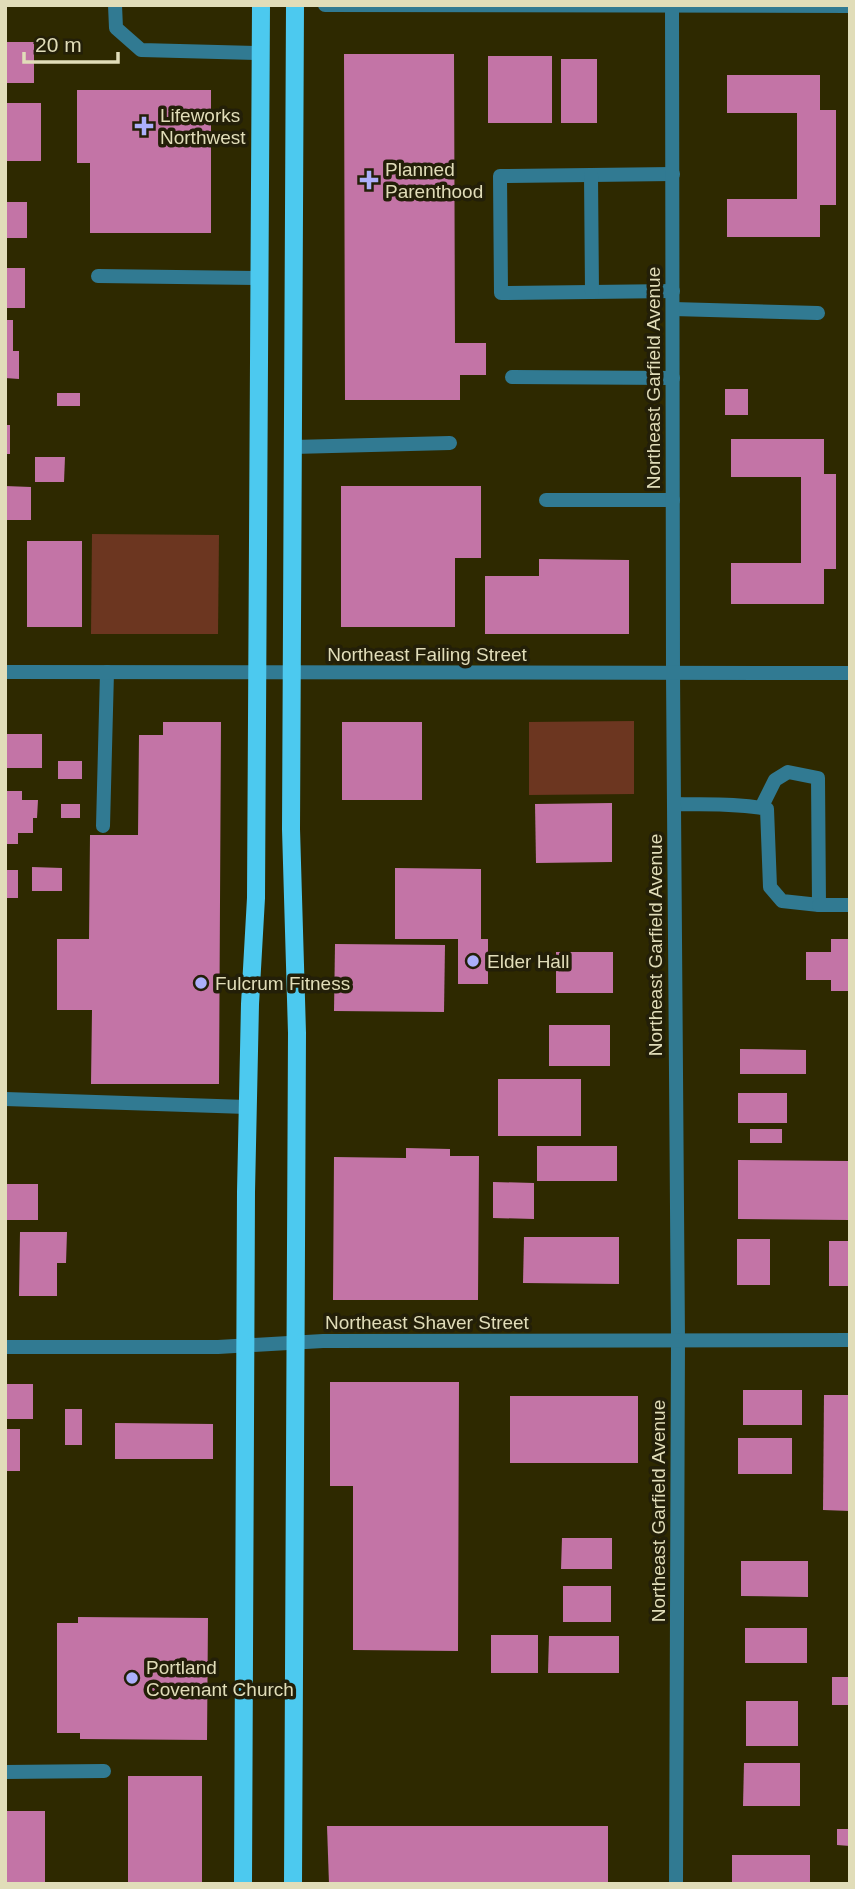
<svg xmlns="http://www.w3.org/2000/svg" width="855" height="1889" font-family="Helvetica,sans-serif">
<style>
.green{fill:#6c3620}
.building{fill:#c374a6}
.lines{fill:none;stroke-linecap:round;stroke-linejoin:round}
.service{stroke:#317a92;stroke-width:14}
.minor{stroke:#317a92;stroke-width:14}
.primary{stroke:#4cc9ef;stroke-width:18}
.poi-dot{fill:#acaffb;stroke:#231f08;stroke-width:2.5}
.labels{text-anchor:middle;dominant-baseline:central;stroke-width:7;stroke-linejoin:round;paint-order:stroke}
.poi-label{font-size:19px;fill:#e1ddb9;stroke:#231f08;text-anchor:start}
.street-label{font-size:19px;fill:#e1ddb9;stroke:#231f08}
</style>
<rect width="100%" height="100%" fill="#2e2900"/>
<!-- green -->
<g class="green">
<path d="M92 534 219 535 218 634H91Z"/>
<path d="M634 721V794L529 795V722Z"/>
</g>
<!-- building -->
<g class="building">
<rect x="5" y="42" width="29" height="41"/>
<path d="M344 54H454L455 343H486V375H460V400H345Z"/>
<rect x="488" y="56" width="64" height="67"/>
<rect x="561" y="59" width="36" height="64"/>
<path d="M727 75H820V110H836V205H820V237H727V199H797V113H727Z"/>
<path d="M77 90H211V233H90V163H77Z"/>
<rect x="5" y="103" width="36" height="58"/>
<rect x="5" y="202" width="22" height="36"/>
<rect x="5" y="268" width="20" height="40"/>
<path d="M5 320H13V351H19V379L5 378Z"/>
<rect x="725" y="389" width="23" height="26"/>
<rect x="57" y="393" width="23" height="13"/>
<rect x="5" y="425" width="5" height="29"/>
<path d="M731 439H824V474H836V569H824V604H731V563H801V477H731Z"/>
<path d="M35 457H65L64 482H35Z"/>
<path d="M5 486 31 487V520H5Z"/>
<path d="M341 486H481V558H455V627H341Z"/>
<rect x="27" y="541" width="55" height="86"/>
<path d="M539 559 629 560V634H485V576H539Z"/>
<path d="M163 722H221L219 1084H91L92 1010H57V939H89L90 835H138L139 735H163Z"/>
<rect x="342" y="722" width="80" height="78"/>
<rect x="5" y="734" width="37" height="34"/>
<rect x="58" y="761" width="24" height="18"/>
<path d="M5 791H22V800H38L37 818H33V833H18V844H5Z"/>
<path d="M612 803V862L536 863 535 804Z"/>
<rect x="61" y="804" width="19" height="14"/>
<path d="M32 867 62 868V891H32Z"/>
<path d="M395 868 481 869V939H488V984H458V939H395Z"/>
<rect x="5" y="870" width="13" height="28"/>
<path d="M831 939H850V991H831V980H806V952H831Z"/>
<path d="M335 944 445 945 444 1012 334 1011Z"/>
<rect x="556" y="952" width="57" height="41"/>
<rect x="549" y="1025" width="61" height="41"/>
<path d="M740 1049 806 1050V1074H740Z"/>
<rect x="498" y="1079" width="83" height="57"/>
<rect x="738" y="1093" width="49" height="30"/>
<rect x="750" y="1129" width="32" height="14"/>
<rect x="537" y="1146" width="80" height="35"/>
<path d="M406 1148 450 1149V1156H479L478 1300H333L334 1157 406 1158Z"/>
<path d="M738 1160 850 1161V1220L738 1219Z"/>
<path d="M493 1182 534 1183V1219L493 1218Z"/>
<rect x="5" y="1184" width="33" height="36"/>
<path d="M20 1232H67L66 1263H57V1296H19Z"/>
<path d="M524 1237H619V1284L523 1283Z"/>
<rect x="737" y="1239" width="33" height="46"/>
<rect x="829" y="1241" width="21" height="45"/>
<path d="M330 1382H459L458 1651 353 1650V1486H330Z"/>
<rect x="5" y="1384" width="28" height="35"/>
<rect x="743" y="1390" width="59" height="35"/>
<path d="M824 1395H850V1511L823 1510Z"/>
<rect x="510" y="1396" width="128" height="67"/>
<rect x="65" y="1409" width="17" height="36"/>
<path d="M115 1423 213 1424V1459H115Z"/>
<rect x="5" y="1429" width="15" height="42"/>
<rect x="738" y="1438" width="54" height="36"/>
<path d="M562 1538H612V1569H561Z"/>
<path d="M741 1561H808V1597L741 1596Z"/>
<rect x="563" y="1586" width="48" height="36"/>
<path d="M78 1617 208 1618 207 1740 80 1739V1733H57V1623H78Z"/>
<rect x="745" y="1628" width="62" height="35"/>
<rect x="491" y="1635" width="47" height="38"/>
<path d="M549 1636H619V1673H548Z"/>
<rect x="832" y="1677" width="18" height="28"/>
<rect x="746" y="1701" width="52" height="45"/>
<path d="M744 1763H800V1806H743Z"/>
<rect x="128" y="1776" width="74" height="108"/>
<rect x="5" y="1811" width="40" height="73"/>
<path d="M327 1826H608V1884H329Z"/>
<path d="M837 1829H850V1846L837 1845Z"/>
<rect x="732" y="1855" width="78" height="29"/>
</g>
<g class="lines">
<!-- service -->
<g class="service">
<path d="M115 5 116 28 141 50 260 53"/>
<path d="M673 174 500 176 501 293 673 291"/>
<path d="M591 175 592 292"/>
<path d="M98 276 259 278"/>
<path d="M673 309 818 313"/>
<path d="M512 377 673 378"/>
<path d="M293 447 450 443"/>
<path d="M546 500H673"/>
<path d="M674 804C705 805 736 803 767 809L770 887 782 901 819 905 818 778 788 772 775 780 761 808"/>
<path d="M103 826 107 672"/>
<path d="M819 905H850"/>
<path d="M5 1099 247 1107"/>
<path d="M5 1772 104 1771"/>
</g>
<!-- minor -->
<g class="minor">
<path d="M325 5 850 6"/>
<path d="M672 5 673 673 678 1340 676 1884"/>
<path d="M5 672 850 673"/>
<path d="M5 1347H218L323 1341 850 1340"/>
</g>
<!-- primary -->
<g class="primary">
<path d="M243 1884 246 1192 250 1004 256 898 261 5"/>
<path d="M293 1884 297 1033 291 829 295 5"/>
</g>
</g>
<!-- markers -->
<g class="poi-dot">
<path d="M140.5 115.5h7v7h7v7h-7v7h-7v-7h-7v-7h7z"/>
<path d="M365.5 169.5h7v7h7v7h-7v7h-7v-7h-7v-7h7z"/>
<circle cx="473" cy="961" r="7"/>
<circle cx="201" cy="983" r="7"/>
<circle cx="132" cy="1678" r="7"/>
</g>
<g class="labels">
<!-- poi labels -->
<g class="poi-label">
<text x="160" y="115">Lifeworks<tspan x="160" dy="22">Northwest</tspan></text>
<text x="385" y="169">Planned<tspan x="385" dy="22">Parenthood</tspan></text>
<text x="487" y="961">Elder Hall</text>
<text x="215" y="983">Fulcrum Fitness</text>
<text x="146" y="1667">Portland<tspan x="146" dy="22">Covenant Church</tspan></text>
</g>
<!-- street labels -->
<g class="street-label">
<text transform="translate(653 378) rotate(-90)">Northeast Garfield Avenue</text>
<text x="427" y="654">Northeast Failing Street</text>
<text transform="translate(655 945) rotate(-90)">Northeast Garfield Avenue</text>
<text x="427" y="1322">Northeast Shaver Street</text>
<text transform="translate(658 1511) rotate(-90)">Northeast Garfield Avenue</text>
</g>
</g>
<!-- border -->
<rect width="855" height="1889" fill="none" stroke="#e1ddb9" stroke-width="14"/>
<!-- scale -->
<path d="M24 52v10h94v-10" fill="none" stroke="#e1ddb9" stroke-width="3.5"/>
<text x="35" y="52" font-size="21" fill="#e1ddb9" stroke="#231f08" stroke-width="5" paint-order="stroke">20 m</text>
</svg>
